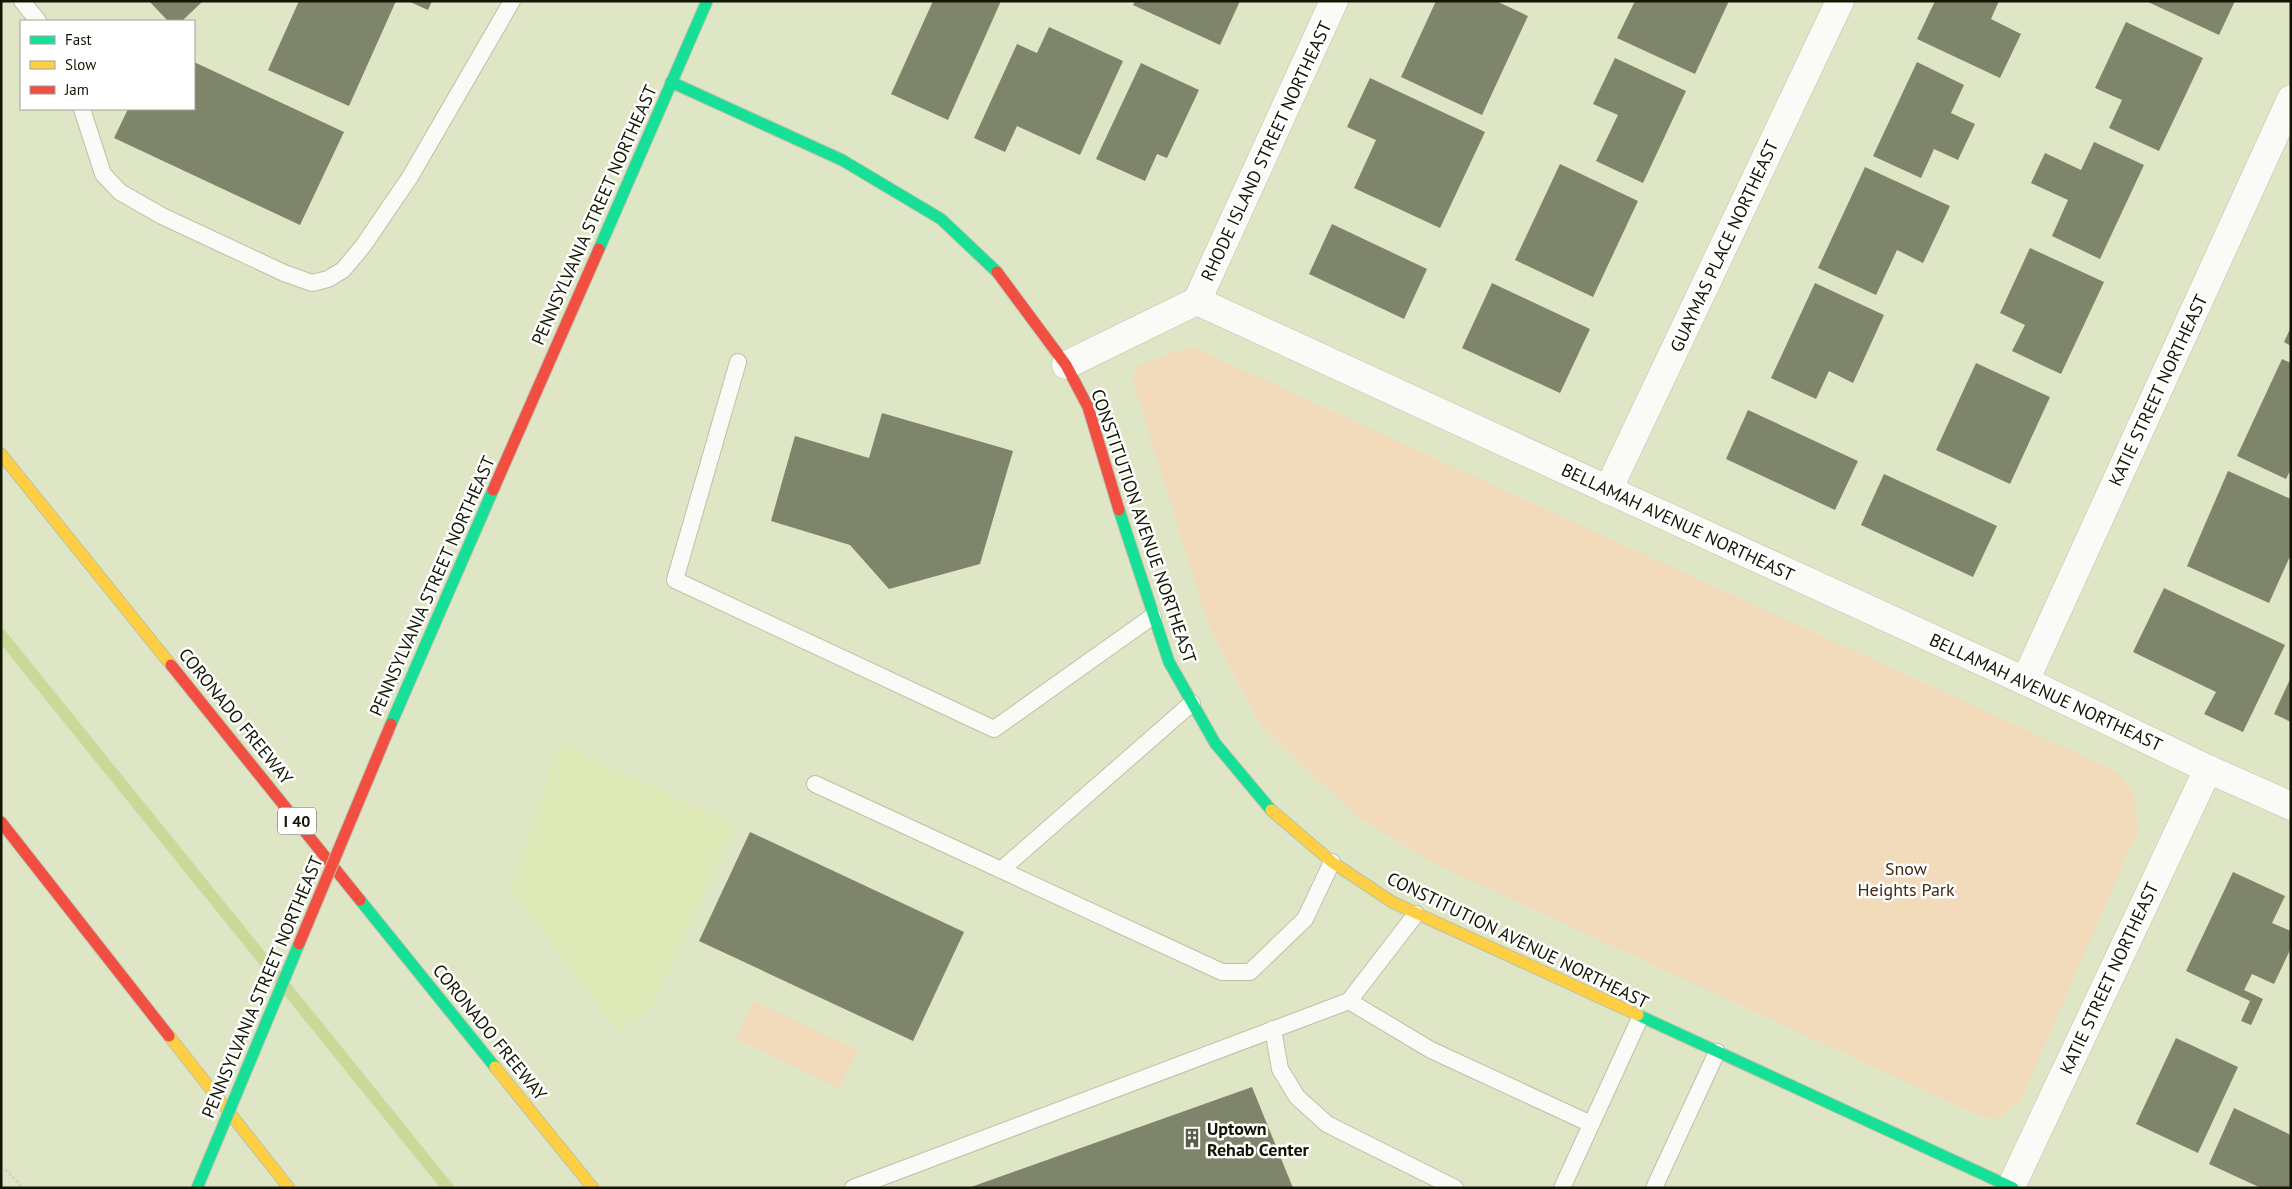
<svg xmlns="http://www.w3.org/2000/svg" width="2292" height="1189" font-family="'PT Sans',sans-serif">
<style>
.built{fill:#dde8b6}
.green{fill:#f1dbba}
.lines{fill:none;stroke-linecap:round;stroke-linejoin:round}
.stream{stroke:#cbd998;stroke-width:12}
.building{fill:#7f856a}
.lane-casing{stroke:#bcc1a8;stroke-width:18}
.street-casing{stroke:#bcc1a8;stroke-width:29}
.fast-casing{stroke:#bcc1a8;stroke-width:13}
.slow-casing{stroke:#bcc1a8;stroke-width:13}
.jam-casing{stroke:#bcc1a8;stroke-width:13}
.path{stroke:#cfd1c7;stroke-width:3;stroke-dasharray:2.5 2.5;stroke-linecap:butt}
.lane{stroke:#fafbf6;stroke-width:16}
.street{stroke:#fafbf6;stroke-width:28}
.fast{stroke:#16e098;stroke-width:11}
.slow{stroke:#ffcf43;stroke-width:11}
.jam{stroke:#f24e42;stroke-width:11}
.fast-bridge-casing{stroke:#bcc1a8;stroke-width:13;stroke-linecap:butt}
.jam-bridge-casing{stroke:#bcc1a8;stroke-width:13;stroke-linecap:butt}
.fast-bridge{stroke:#16e098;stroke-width:11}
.jam-bridge{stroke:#f24e42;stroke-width:11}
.labels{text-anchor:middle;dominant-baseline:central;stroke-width:5;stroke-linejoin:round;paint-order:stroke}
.shield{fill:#fff;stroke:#595c4e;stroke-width:1}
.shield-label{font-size:16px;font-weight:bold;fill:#121602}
.street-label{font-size:18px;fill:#121602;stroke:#fff}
.park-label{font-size:18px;fill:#442812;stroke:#fff}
.poi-label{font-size:18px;font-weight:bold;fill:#121602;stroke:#fff;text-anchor:start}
</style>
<rect width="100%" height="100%" fill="#dfe6c6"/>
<!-- built -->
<path class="built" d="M559 743 736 825 652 1008 619 1032 511 891Z"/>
<!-- green -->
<g class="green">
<path d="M1185 348 1199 350 2118 772 2133 791 2139 828 2021 1100 1999 1119 1982 1117 1429 861 1353 813 1260 725 1207 621 1132 378 1138 365Z"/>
<path d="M754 1001 858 1051 839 1088 736 1039Z"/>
</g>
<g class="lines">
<!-- stream -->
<path class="stream" d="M1 635 448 1188"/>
</g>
<!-- building -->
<g class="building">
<path d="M149 1H203L182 21H168Z"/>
<path d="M299 1H396L349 106 268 70Z"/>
<path d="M408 1H432L428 10Z"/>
<path d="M933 1H1001L948 120 891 94Z"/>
<path d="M1135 1H1240L1220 45 1133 5Z"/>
<path d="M1436 1H1496L1528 16 1482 115 1401 77Z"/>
<path d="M1635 1H1729L1695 74 1617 38Z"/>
<path d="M1935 1H1999L1991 19 2021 34 2000 78 1917 39Z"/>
<path d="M2146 1H2235L2219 35Z"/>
<path d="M2126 22 2203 58 2159 151 2109 128 2122 100 2095 88Z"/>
<path d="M1049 27 1123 61 1080 155 1017 126 1005 152 974 138 1017 44 1037 53Z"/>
<path d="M1615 58 1686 91 1643 183 1596 161 1618 115 1593 104Z"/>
<path d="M194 62 344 132 300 225 114 138 128 109H194Z"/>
<path d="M1917 62 1964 85 1951 113 1975 124 1958 160 1934 149 1921 178 1873 156Z"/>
<path d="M1141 63 1199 90 1167 158 1157 154 1145 181 1096 159Z"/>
<path d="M1370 78 1485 132 1440 228 1354 188 1376 140 1347 127Z"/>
<path d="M2094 142 2144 165 2100 259 2052 236 2068 200 2031 183 2045 153 2081 170Z"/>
<path d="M1560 164 1638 201 1593 297 1515 260Z"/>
<path d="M1865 167 1950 206 1923 263 1897 250 1876 295 1818 268Z"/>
<path d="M1332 224 1427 269 1404 319 1309 274Z"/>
<path d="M2030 248 2104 282 2061 374 2012 351 2025 325 2000 313Z"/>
<path d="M1492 283 1590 329 1560 393 1462 348Z"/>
<path d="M1815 283 1884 315 1853 383 1829 371 1816 399 1771 378Z"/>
<path d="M2291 327V346L2284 342Z"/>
<path d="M2282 359 2291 363V469L2286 479 2237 456Z"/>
<path d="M1976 363 2050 397 2010 484 1936 450Z"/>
<path d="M1748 410 1858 461 1835 510 1726 459Z"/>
<path d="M882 413 1013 451 980 564 889 589 850 545 771 521 795 436 869 458Z"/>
<path d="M2228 471 2291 499V554L2269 603 2187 566Z"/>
<path d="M1884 474 1997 526 1973 577 1861 525Z"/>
<path d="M2164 588 2285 645 2243 732 2204 714 2216 692 2133 652Z"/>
<path d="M2291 677V722L2274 714Z"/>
<path d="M750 832 964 932 913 1041 699 941Z"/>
<path d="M2233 872 2285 896 2272 923 2291 931V948L2274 984 2252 974 2244 990 2263 999 2251 1025 2241 1021 2250 1001 2186 971Z"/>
<path d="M2176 1038 2238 1067 2198 1153 2136 1124Z"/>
<path d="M1252 1087 1293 1188H971V1187Z"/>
<path d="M2234 1108 2291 1135V1188H2261L2209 1164Z"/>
</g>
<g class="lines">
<defs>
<g id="lane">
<path d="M22 1 38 21"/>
<path d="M82 109 103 174 120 192 162 216 284 273 312 283 328 279 343 270 363 246 410 177 512 1"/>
<path d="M738 362 675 580 994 729 1153 616"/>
<path d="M815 784 1222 972H1250L1305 919 1332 862"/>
<path d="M1001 870 1192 703"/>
<path d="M1349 1001 1431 1050 1591 1124"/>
<path d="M1273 1029 1280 1069 1297 1097 1327 1124 1455 1188"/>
<path d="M853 1188 1349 1001 1416 914"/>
<path d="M1562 1188 1640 1018"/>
<path d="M1654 1188 1717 1052"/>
</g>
<g id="street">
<path d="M1197 301 1334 1"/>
<path d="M1066 365 1197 301 2025 681 2208 769 2291 806"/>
<path d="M1608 490 1840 1"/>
<path d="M2025 681 2291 99"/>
<path d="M2011 1187 2208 769"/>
</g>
<g id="fast">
<path d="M671 82 842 160 941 219 997 272"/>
<path d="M599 249 707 1"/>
<path d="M1119 510 1169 662 1215 743 1271 810"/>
<path d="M391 724 493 490"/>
<path d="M360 900 495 1067"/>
<path d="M1638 1015 2013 1188"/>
</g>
<g id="slow">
<path d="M1 454 171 665"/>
<path d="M1271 810 1332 862 1392 902 1638 1015"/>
<path d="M169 1036 289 1188"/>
<path d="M495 1067 593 1188"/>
</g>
<g id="jam">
<path d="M997 272 1066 365 1088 407 1119 510"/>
<path d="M493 490 599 249"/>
<path d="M171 665 360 900"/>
<path d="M1 822 169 1036"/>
</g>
</defs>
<!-- lane casing -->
<use href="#lane" class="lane-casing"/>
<!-- street casing -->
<use href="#street" class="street-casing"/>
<!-- fast casing -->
<use href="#fast" class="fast-casing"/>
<!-- slow casing -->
<use href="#slow" class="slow-casing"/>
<!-- jam casing -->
<use href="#jam" class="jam-casing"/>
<!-- path -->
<path class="path" d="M1 1168 6 1170 23 1188"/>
<!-- lane -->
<use href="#lane" class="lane"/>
<!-- street -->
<use href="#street" class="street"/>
<!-- fast -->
<use href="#fast" class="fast"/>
<!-- slow -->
<use href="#slow" class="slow"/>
<!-- jam -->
<use href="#jam" class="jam"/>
<defs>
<path id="fast-bridge" d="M197 1188 299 944"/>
<path id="jam-bridge" d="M299 944 391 724"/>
</defs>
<!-- fast-bridge casing -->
<use href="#fast-bridge" class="fast-bridge-casing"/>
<!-- jam-bridge casing -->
<use href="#jam-bridge" class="jam-bridge-casing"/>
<!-- fast-bridge -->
<use href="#fast-bridge" class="fast-bridge"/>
<!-- jam-bridge -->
<use href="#jam-bridge" class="jam-bridge"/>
</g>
<!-- icons -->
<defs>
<symbol id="building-bare" viewBox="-9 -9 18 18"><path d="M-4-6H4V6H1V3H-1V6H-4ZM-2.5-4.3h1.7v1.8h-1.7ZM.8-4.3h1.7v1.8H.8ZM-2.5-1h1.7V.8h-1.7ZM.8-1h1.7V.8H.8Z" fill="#5a5f47" stroke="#fff" stroke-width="2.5" paint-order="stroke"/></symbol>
</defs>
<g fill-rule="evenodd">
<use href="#building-bare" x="1178" y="1124" width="28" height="28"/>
</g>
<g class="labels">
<!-- shield labels -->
<rect class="shield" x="278" y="807.5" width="38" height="27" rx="4"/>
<g class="shield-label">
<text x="297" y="821">I 40</text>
</g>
<!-- street labels -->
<g class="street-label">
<text transform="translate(1266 151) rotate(-65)">RHODE ISLAND STREET NORTHEAST</text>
<text transform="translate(594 215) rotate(-66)">PENNSYLVANIA STREET NORTHEAST</text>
<text transform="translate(1724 246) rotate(-65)">GUAYMAS PLACE NORTHEAST</text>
<text transform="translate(2158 390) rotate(-65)">KATIE STREET NORTHEAST</text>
<text transform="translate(1678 522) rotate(25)">BELLAMAH AVENUE NORTHEAST</text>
<text transform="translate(1144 526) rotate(71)">CONSTITUTION AVENUE NORTHEAST</text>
<text transform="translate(432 586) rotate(-66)">PENNSYLVANIA STREET NORTHEAST</text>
<text transform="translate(2046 692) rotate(25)">BELLAMAH AVENUE NORTHEAST</text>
<text transform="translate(236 716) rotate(51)">CORONADO FREEWAY</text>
<text transform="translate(1518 940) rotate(26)">CONSTITUTION AVENUE NORTHEAST</text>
<text transform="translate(2109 978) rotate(-65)">KATIE STREET NORTHEAST</text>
<text transform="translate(262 987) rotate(-67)">PENNSYLVANIA STREET NORTHEAST</text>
<text transform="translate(490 1032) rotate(51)">CORONADO FREEWAY</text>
</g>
<!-- park labels -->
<g class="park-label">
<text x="1906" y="868">Snow<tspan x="1906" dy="21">Heights Park</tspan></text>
</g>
<!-- poi labels -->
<g class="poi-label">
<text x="1207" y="1128">Uptown<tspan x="1207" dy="21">Rehab Center</tspan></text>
</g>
</g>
<!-- border -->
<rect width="2292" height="1189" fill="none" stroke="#121602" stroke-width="5"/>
<!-- legend -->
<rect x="20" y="20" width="175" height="90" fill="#ffffff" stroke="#a0a29a"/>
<rect x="30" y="36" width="25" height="8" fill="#16e098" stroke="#a0a29a"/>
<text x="65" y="45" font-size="15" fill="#121602">Fast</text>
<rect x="30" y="61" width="25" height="8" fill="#ffcf43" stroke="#a0a29a"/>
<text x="65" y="70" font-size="15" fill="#121602">Slow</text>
<rect x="30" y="86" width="25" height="8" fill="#f24e42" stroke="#a0a29a"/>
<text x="65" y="95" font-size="15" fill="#121602">Jam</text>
</svg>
